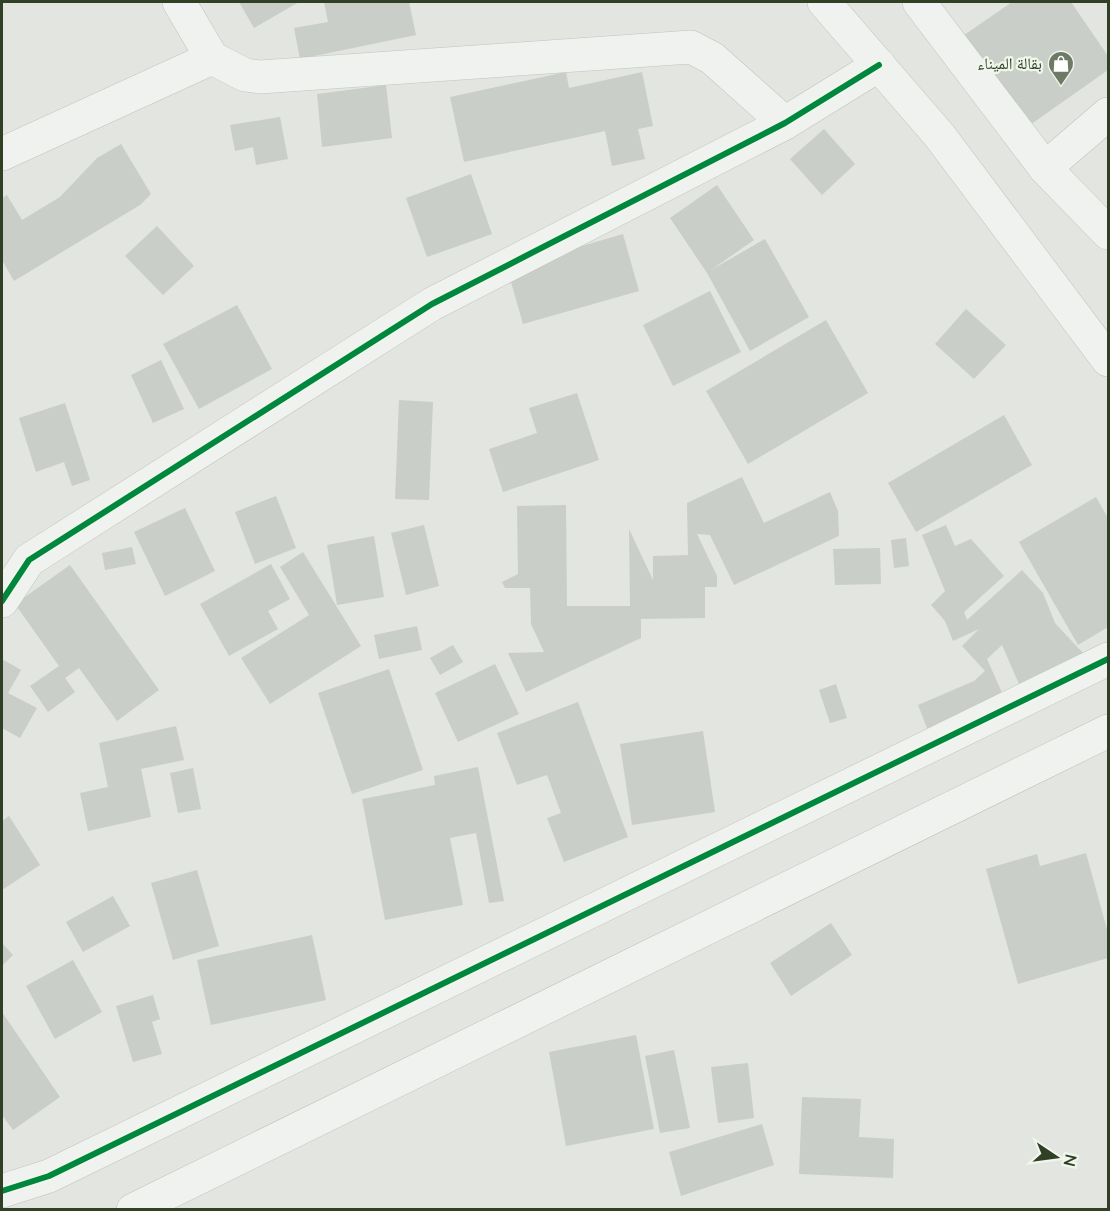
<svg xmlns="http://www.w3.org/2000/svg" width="1110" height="1211" font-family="'Nunito Sans','Noto Naskh Arabic',sans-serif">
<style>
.building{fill:#cacec8}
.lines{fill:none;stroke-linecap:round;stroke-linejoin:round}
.minor-casing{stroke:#c0c3be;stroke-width:34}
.minor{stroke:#f0f2ef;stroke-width:33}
.cycleway-casing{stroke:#f1f6ec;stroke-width:10}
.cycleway{stroke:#00873e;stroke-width:6}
.labels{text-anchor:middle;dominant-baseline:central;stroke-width:4.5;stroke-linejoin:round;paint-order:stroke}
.poi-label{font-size:16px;fill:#304025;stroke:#f1f6ec;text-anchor:end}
</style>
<rect width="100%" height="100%" fill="#e2e5e0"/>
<!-- building -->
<g class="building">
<path d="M239 2H299L254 28Z"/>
<path d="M324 2H409L416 35 300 59 294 28 328 22Z"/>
<path d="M1012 2H1071L1108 56V70L1020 132 957 40Z"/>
<path d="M566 72 569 88 642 72 653 126 638 129 645 159 612 166 605 131 464 162 450 97Z"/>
<path d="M386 85 392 138 322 147 317 94Z"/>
<path d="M280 117 288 159 256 165 253 147 235 151 230 125Z"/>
<path d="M824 129 855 164 822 195 790 159Z"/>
<path d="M121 144 151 194 140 205 14 281 2 260V198L7 195 22 220 60 197 97 158Z"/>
<path d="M471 174 492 234 427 257 406 198Z"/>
<path d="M717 185 754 240 711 270 765 239 809 317 750 351 707 273 670 218Z"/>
<path d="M157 226 194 266 163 295 125 256Z"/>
<path d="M623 234 639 291 523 324 507 268Z"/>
<path d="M710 291 741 352 673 386 643 325Z"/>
<path d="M237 305 272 369 199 409 163 344Z"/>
<path d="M966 309 1006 345 974 379 935 344Z"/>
<path d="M826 320 868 393 748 464 706 391Z"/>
<path d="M161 360 184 409 153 423 131 375Z"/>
<path d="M577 393 599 460 503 492 489 449 537 433 529 408Z"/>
<path d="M399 400 433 402 429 500 395 499Z"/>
<path d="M65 403 90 480 72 486 64 462 36 472 19 418Z"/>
<path d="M1004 415 1032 465 916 532 888 483Z"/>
<path d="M742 477 764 523 830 492 838 511 839 536 734 585 710 535 697 534 717 576V587H705V618L641 619V638L526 692 508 653 544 652 531 624 530 588H505L502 582 518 574 517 506 566 505 567 606H630L629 529 653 580V556L688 555 687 503Z"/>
<path d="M276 496 296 548 255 564 235 512Z"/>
<path d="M1096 497 1108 518V627L1078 645 1019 542Z"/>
<path d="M185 508 215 571 165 596 134 532Z"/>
<path d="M424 525 439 586 406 595 391 533Z"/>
<path d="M946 525 955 546 971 539 1004 576 964 612 967 620 1022 570 1043 593 1055 623 1083 653 1019 684 1002 645 987 659 1003 695 929 733 918 705 974 681 985 671 962 646 979 629 953 641 945 621 931 605 945 591 922 535Z"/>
<path d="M374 536 384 597 337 605 327 545Z"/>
<path d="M906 538 909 566 894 568 891 540Z"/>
<path d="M132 547 136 564 105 570 102 553Z"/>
<path d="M880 548 881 584 835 585 833 549Z"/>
<path d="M303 552 361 646 270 704 241 658 309 615 280 567Z"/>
<path d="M271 564 290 599 268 611 278 629 229 656 200 604Z"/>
<path d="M70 565 159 690 117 721 79 668 65 678 75 692 48 712 30 686 59 666 15 604Z"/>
<path d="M417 626 422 650 379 659 374 635Z"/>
<path d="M453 645 463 662 440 675 430 658Z"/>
<path d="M2 659 21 670 8 693 37 708 20 738 2 728Z"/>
<path d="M495 664 519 714 458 742 435 693Z"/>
<path d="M389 669 423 770 352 794 318 693Z"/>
<path d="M836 684 847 718 830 723 819 690Z"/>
<path d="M578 702 628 837 564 862 547 818 561 813 547 775 517 785 497 733Z"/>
<path d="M176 726 184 760 141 769 151 817 88 831 80 793 108 787 99 743Z"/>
<path d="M703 731 715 812 632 825 620 744Z"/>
<path d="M478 767 504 901 489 903 476 833 450 838 463 905 385 920 362 799 435 785 434 776Z"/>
<path d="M193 768 201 809 178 813 170 773Z"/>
<path d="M9 816 40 865 2 890V821Z"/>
<path d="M1086 853 1108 933V958L1018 984 986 869 1037 854 1040 866Z"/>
<path d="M197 870 219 946 173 960 151 883Z"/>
<path d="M113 896 130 926 83 952 66 922Z"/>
<path d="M831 923 852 955 791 996 770 963Z"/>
<path d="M312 935 326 1000 211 1025 197 960Z"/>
<path d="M2 943 13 955 2 966Z"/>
<path d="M73 960 102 1012 55 1039 26 986Z"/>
<path d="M153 995 160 1019 152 1022 162 1054 133 1062 116 1006Z"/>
<path d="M2 1012 60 1097 13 1130 2 1115Z"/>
<path d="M636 1035 654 1129 566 1146 549 1052Z"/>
<path d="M674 1050 690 1128 660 1133 645 1056Z"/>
<path d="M748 1063 754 1118 718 1123 711 1067Z"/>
<path d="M802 1097 861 1099 859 1137 894 1139 893 1178 799 1174Z"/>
<path d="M762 1124 774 1165 681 1196 669 1152Z"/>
</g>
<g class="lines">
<defs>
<g id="minor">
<path d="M179 2 212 58 245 75 260 77 691 47 712 58 785 123"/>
<path d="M824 2 939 135 1108 360"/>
<path d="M919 2 1045 168 1108 233"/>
<path d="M2 154 212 58"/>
<path d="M1045 168 1108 114"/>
<path d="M2 601 29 560 432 304 785 123 879 65"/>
<path d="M2 1191 49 1176 1108 659"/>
<path d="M133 1210 1108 731"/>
</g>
</defs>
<!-- minor casing -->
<use href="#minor" class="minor-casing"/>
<!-- minor -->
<use href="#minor" class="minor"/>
<defs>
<g id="cycleway">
<path d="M2 601 29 560 432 304 785 123 879 65"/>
<path d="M2 1191 49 1176 1108 659"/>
</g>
</defs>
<!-- cycleway casing -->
<use href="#cycleway" class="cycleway-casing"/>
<!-- cycleway -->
<use href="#cycleway" class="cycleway"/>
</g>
<!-- icons -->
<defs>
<symbol id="shop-pin" viewBox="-11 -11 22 30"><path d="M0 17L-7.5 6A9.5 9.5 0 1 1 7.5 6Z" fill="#6e7a66" stroke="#f1f6ec"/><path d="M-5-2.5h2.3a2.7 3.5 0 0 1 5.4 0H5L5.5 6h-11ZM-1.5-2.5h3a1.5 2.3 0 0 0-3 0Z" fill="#fff"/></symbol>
</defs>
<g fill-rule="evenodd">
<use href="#shop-pin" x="1046" y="49" width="30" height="40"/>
</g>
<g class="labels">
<!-- poi labels -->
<g class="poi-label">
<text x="1042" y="64">بقالة الميناء</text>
</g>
</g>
<!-- border -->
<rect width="1110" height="1211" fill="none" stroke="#304025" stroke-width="6"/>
<!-- north arrow -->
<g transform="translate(1056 1157) rotate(103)" stroke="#f1f6ec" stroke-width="4.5" paint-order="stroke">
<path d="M0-4.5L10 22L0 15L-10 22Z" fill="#304025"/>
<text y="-9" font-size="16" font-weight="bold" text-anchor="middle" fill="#304025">N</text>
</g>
</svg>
